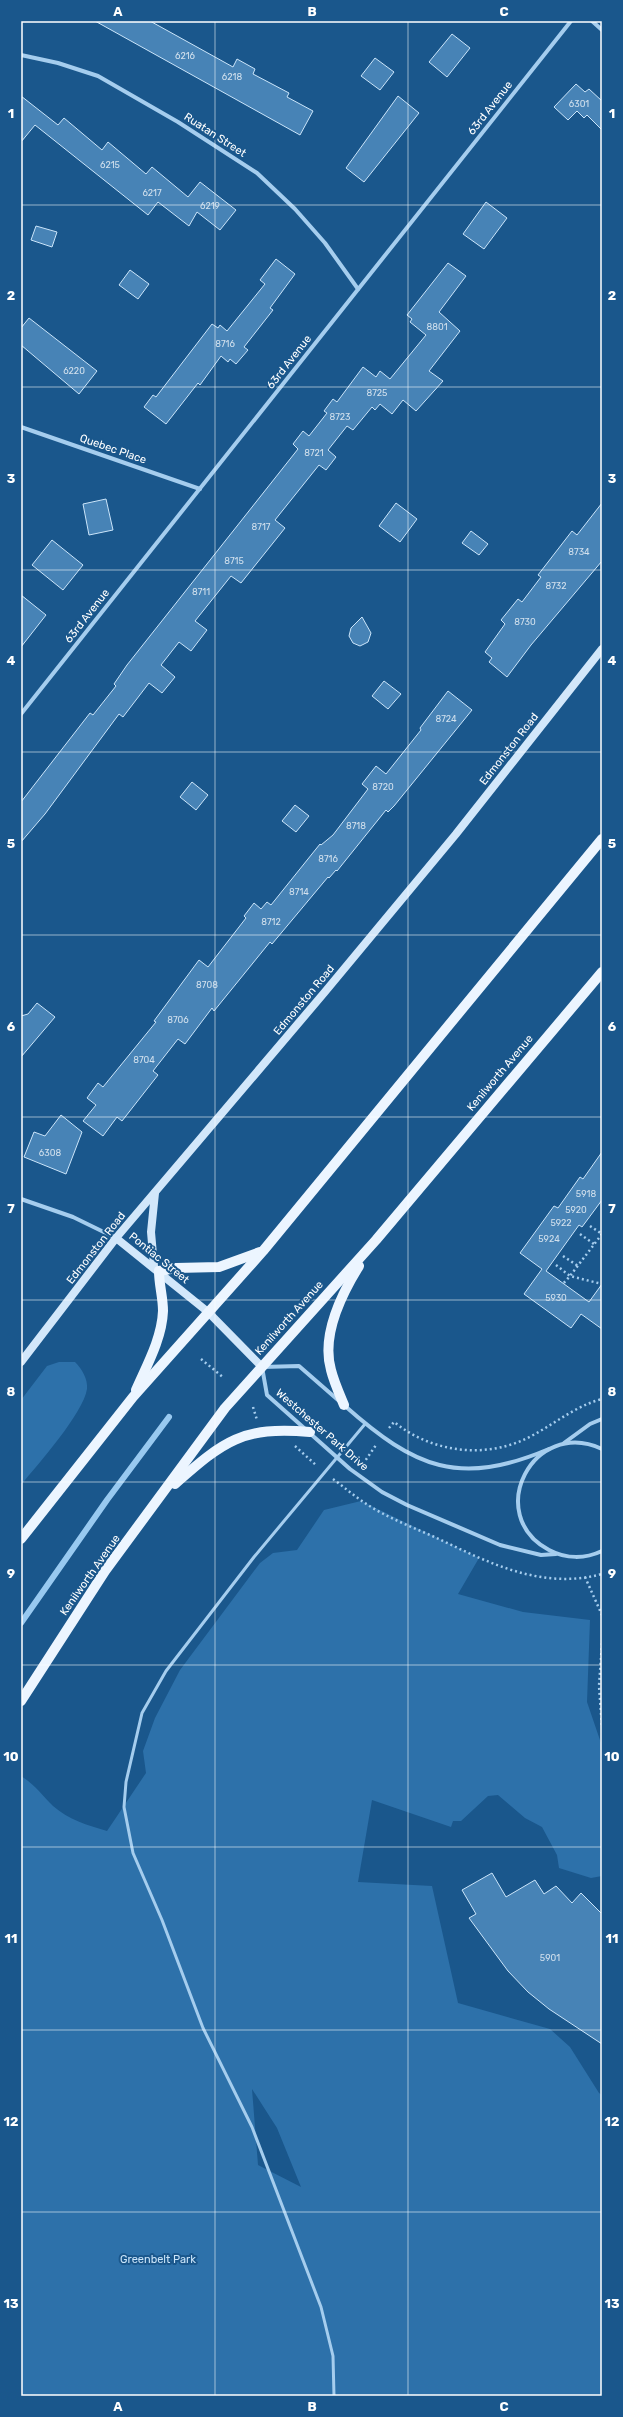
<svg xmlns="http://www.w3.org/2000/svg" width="623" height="2417" font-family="Rubik,sans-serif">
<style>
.green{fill:#2d71aa;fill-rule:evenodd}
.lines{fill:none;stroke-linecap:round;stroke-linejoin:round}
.stream{stroke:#98c9f0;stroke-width:6}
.building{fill:#4783b6;stroke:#cbe5fa}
.path{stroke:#a5cdee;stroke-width:2.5;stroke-dasharray:2 3;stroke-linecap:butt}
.lane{stroke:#a5cdee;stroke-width:3}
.street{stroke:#a5cdee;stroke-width:4}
.secondary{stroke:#d2e7fa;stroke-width:8}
.primary{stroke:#ecf5ff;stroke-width:10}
.grid{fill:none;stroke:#fff;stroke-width:1;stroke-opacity:0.55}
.labels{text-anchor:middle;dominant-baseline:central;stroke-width:4;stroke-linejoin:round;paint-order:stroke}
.number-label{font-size:9px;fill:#d1e0ed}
.street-label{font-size:11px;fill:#fff;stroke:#1a578c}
.park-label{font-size:11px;fill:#cbe5fa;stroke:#1a578c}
.neatline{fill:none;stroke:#fff;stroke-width:1.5}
.grid-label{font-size:13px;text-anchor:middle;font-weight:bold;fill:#fff}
</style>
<rect width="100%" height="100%" fill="#1a578c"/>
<!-- green -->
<g class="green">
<path d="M59 1362H75C82 1369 88 1379 87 1389 83 1414 38 1464 21 1485V1400L47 1366Z"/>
<path d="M361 1501 479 1558 458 1594 523 1612 590 1620 587 1702 602 1746V1876L591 1878 559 1868 557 1855 542 1827 525 1818 498 1795 488 1796 461 1821H453L451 1827 372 1800 358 1882 432 1886 458 2003 550 2029 570 2047 599 2093 602 2095V2396H21V1776C34 1784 42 1795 53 1806 69 1820 87 1825 107 1831L146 1773 143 1751 155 1718 180 1670 260 1563 273 1553 297 1550 324 1510ZM252 2089 277 2128 301 2187 258 2165Z"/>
</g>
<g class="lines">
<!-- stream -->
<path class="stream" d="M21 1623 107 1500 169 1417"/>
</g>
<!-- building -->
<g class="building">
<path d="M95 21H150L233 67 237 59 255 69 253 74 289 93 287 97 313 111 300 135Z"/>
<path d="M452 34 470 48 447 77 429 62Z"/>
<path d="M375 58 394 72 380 90 361 76Z"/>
<path d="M576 84 585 92 589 89 602 101V130L587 115 584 118 577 111 568 120 554 107Z"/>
<path d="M21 96 58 125 64 118 102 150 108 142 146 174 152 167 188 197 200 182 236 210 220 230 197 212 189 226 158 202 148 215 35 125 21 142Z"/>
<path d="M398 96 419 113 364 182 346 168Z"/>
<path d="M486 202 507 218 484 249 463 234Z"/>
<path d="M36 226 57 232 52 247 31 240Z"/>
<path d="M276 259 295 274 270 308 273 310 244 347 248 350 236 364 230 359 228 362 221 356 200 385 198 383 166 424 144 407 153 395 156 397 212 324 218 328 220 325 227 331 265 284 260 280Z"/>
<path d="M448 263 466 276 439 312 460 331 429 371 443 381 416 411 403 400 392 414 380 404 375 410 372 407 353 430 347 426 328 450 336 457 326 470 319 465 275 520 285 528 241 583 231 576 195 621 207 630 191 651 179 642 161 665 175 677 162 693 149 683 123 717 119 714 45 814 21 842V802L90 713 93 715 116 686 114 684 127 665 298 449 293 444 303 431 309 436 327 413 324 411 333 399 337 402 363 367 376 377 380 371 390 379 426 335 410 322 412 319 407 315Z"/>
<path d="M130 270 149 284 138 299 119 285Z"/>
<path d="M29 318 97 371 79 394 21 345V328Z"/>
<path d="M106 499 113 530 89 535 83 504Z"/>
<path d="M396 503 417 519 400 542 379 526Z"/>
<path d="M602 503V561L531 645 507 677 489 662 492 658 485 652 505 624 501 620 518 599 522 602 541 577 538 575 572 531 577 535Z"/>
<path d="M471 531 488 544 479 555 462 543Z"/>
<path d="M52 540 83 565 63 590 32 565Z"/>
<path d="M21 595 46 615 21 647Z"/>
<path d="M362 617 371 633 368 642 360 646 353 643 349 636 351 628Z"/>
<path d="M384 681 401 694 388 709 372 696Z"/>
<path d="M448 691 472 710 394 806 388 812 386 810 337 871 336 870 329 878 328 877 272 944 270 942 214 1011 212 1008 185 1044 178 1039 153 1071 158 1075 122 1121 117 1117 103 1136 83 1121 96 1105 87 1098 98 1083 103 1087 156 1022 154 1021 199 960 208 967 246 918 244 916 254 903 261 909 267 902 271 905 320 844 321 845 333 835 368 789 362 784 376 766 386 774 421 730 420 728Z"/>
<path d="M192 782 208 795 196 810 180 797Z"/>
<path d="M295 805 309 816 296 832 282 821Z"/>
<path d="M37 1003 55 1017 21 1057V1016L28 1014Z"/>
<path d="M61 1115 82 1132 66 1174 24 1157 34 1132 45 1136Z"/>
<path d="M602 1152V1200L582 1227 579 1225 546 1271 589 1302 602 1284V1329L581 1314 571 1328 524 1294 542 1269 520 1253 554 1206 558 1208 580 1177 583 1179Z"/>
<path d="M492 1873 506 1897 535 1880 544 1894 556 1886 572 1903 581 1893 602 1914V2044L549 2009 528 1992 508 1971 469 1918 476 1914 462 1890Z"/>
</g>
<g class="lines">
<!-- path -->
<g class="path">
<path d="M590 1226 602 1234"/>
<path d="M580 1234 594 1244"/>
<path d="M602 1234 570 1276 602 1284"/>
<path d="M563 1256 578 1266"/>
<path d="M556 1265 570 1276 562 1285"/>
<path d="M201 1359 224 1378"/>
<path d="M253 1407 257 1420"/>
<path d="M389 1428 394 1422C434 1454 490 1460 535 1434 557 1422 576 1406 602 1399"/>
<path d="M295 1446 317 1466"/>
<path d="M363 1464 376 1445"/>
<path d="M333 1479C344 1487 354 1496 365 1503 387 1518 415 1528 439 1539 491 1564 543 1590 602 1574"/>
<path d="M585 1577 602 1615"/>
<path d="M602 1643 599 1686 602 1727"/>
</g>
<!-- lane -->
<path class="lane" d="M334 2396 333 2356 321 2307 252 2127 203 2028 162 1920 133 1853 124 1807 126 1782 142 1713 166 1671 254 1557 365 1424"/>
<!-- street -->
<g class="street">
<path d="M592 21 602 30"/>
<path d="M21 55 58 63 98 76 178 122 257 173 295 209 325 243 358 289"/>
<path d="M21 427 200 489"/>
<path d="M21 714 571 21"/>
<path d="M21 1199 73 1217 116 1238"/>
<path d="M338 1400 299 1366 262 1367 267 1395 350 1469 382 1492 407 1505 500 1545 541 1555 556 1554"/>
<path d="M345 1406C415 1468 459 1487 549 1449"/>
<path d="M564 1443 590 1424 602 1419"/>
<path d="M602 1449C533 1417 483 1515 549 1550 566 1559 585 1559 602 1551"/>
</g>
<!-- secondary -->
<g class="secondary">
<path d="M116 1238 208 1312 262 1367"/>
<path d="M154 1266 151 1232 155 1193"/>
<path d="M21 1362 116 1238 324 993 456 834 602 649"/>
</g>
<!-- primary -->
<g class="primary">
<path d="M136 1390C147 1365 162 1338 163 1311 163 1297 159 1285 159 1271L176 1268 219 1267 260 1252"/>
<path d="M344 1405C339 1393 334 1382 331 1370 321 1335 341 1295 359 1266"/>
<path d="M175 1484C224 1441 242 1426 310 1432"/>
<path d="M21 1539 133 1397 263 1251 602 839"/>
<path d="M21 1701 105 1571 225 1408 376 1240 602 972"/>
</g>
</g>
<!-- grid -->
<path class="grid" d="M215 21V2396M408 21V2396M21 205H602M21 387H602M21 570H602M21 752H602M21 935H602M21 1117H602M21 1300H602M21 1482H602M21 1665H602M21 1847H602M21 2030H602M21 2212H602"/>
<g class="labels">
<!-- number labels -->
<g class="number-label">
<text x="185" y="56">6216</text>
<text x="232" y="77">6218</text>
<text x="579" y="104">6301</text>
<text x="110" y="165">6215</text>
<text x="152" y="193">6217</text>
<text x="210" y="206">6219</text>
<text x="437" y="327">8801</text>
<text x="225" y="344">8716</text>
<text x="74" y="371">6220</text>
<text x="377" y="393">8725</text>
<text x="340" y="417">8723</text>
<text x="314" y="453">8721</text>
<text x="261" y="527">8717</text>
<text x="579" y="552">8734</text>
<text x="234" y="561">8715</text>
<text x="556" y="586">8732</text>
<text x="201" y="592">8711</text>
<text x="525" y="622">8730</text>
<text x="446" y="719">8724</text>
<text x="383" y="787">8720</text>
<text x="356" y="826">8718</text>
<text x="328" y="859">8716</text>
<text x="299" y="892">8714</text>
<text x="271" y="922">8712</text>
<text x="207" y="985">8708</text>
<text x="178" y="1020">8706</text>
<text x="144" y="1060">8704</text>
<text x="50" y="1153">6308</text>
<text x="586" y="1194">5918</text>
<text x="576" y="1210">5920</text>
<text x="561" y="1223">5922</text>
<text x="549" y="1239">5924</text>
<text x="556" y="1298">5930</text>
<text x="550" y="1958">5901</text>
</g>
<!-- street labels -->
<g class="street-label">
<text transform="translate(490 108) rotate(-52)">63rd Avenue</text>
<text transform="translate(215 135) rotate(33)">Ruatan Street</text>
<text transform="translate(289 362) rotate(-52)">63rd Avenue</text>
<text transform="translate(113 449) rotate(19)">Quebec Place</text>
<text transform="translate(87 616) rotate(-52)">63rd Avenue</text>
<text transform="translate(509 749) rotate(-52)">Edmonston Road</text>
<text transform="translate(304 1000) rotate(-50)">Edmonston Road</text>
<text transform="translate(500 1073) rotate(-50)">Kenilworth Avenue</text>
<text transform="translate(96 1248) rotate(-52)">Edmonston Road</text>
<text transform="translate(159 1258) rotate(39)">Pontiac Street</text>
<text transform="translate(289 1318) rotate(-48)">Kenilworth Avenue</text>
<text transform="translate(322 1430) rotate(41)">Westchester Park Drive</text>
<text transform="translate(90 1575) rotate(-55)">Kenilworth Avenue</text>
</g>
<!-- park labels -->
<g class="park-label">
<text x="158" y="2259">Greenbelt Park</text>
</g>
</g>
<!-- border -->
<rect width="623" height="2417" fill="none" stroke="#1a578c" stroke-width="44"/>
<rect x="22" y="22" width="579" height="2373" class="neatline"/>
<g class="grid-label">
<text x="118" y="16">A</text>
<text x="312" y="16">B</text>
<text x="504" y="16">C</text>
<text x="11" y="118">1</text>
<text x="612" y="118">1</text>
<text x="11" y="300">2</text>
<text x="612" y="300">2</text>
<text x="11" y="483">3</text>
<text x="612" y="483">3</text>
<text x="11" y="665">4</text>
<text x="612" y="665">4</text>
<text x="11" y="848">5</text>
<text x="612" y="848">5</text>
<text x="11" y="1031">6</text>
<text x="612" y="1031">6</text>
<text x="11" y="1213">7</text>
<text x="612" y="1213">7</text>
<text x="11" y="1396">8</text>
<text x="612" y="1396">8</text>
<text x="11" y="1578">9</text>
<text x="612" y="1578">9</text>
<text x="11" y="1761">10</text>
<text x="612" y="1761">10</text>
<text x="11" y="1943">11</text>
<text x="612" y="1943">11</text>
<text x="11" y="2126">12</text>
<text x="612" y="2126">12</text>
<text x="11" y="2308">13</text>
<text x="612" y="2308">13</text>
<text x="118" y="2411">A</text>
<text x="312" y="2411">B</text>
<text x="504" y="2411">C</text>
</g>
</svg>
